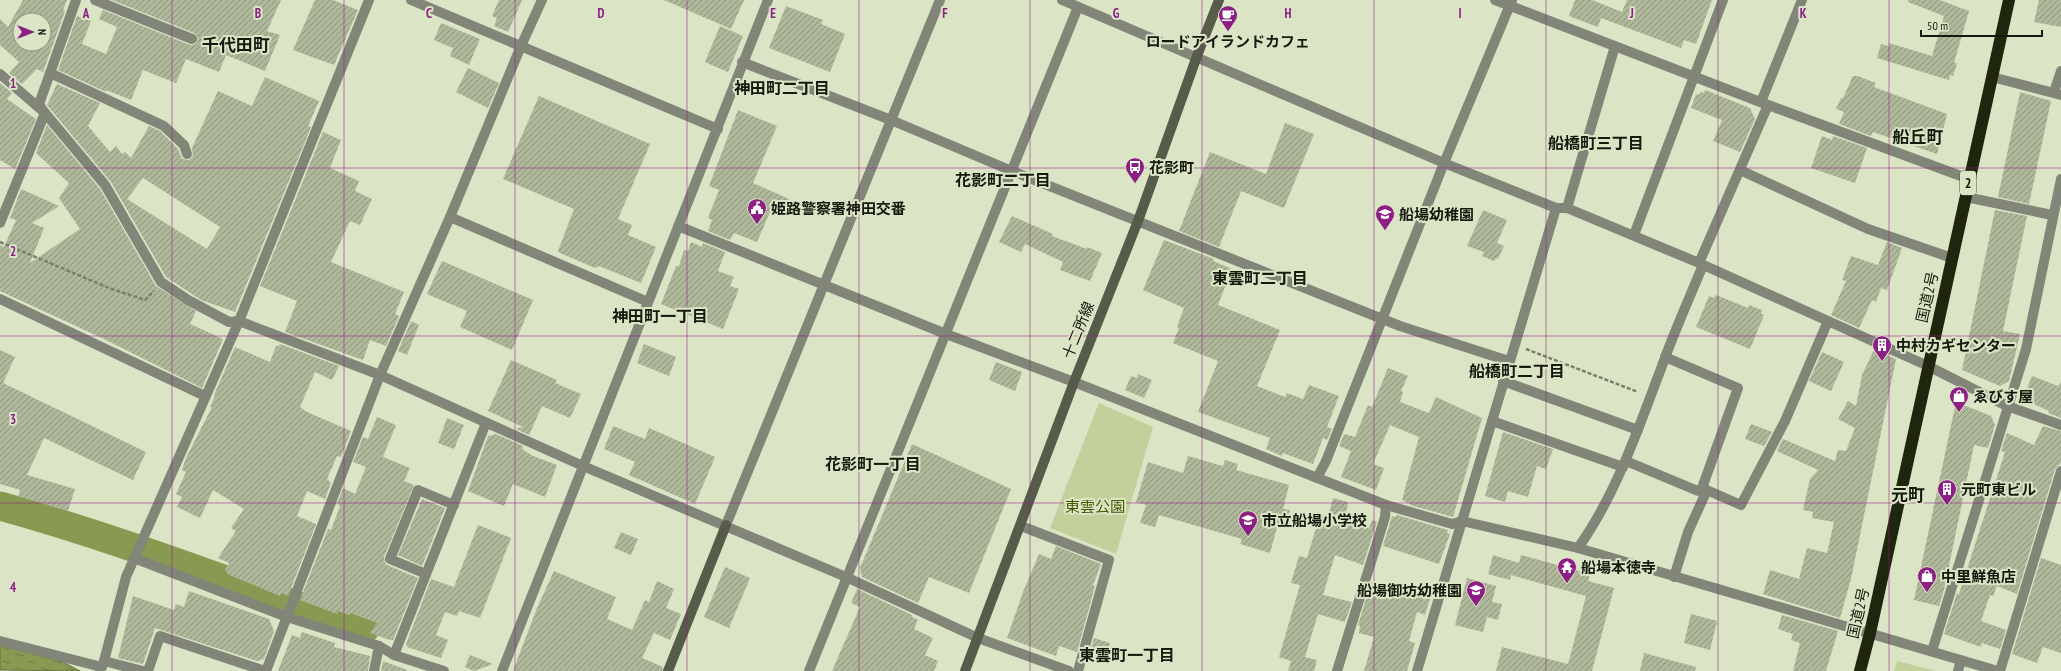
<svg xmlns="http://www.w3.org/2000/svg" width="2061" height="671" font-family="'PT Sans Narrow','Noto Sans JP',sans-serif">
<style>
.green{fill:#c2d19b}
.water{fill:url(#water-ripples);stroke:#66733d}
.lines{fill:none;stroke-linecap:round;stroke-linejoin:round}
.river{stroke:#889a51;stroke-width:29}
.building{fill:url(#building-hatch);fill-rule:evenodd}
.path{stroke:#7a806b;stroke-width:2.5;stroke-dasharray:4 2;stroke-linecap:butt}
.street{stroke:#828679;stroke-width:10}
.secondary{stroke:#575c4a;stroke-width:10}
.highway{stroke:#20260e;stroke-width:12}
.grid{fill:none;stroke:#8b1f84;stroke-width:1;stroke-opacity:0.55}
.labels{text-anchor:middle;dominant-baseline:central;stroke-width:4;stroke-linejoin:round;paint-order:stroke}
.shield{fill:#dbe4c5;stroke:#515645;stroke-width:1}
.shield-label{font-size:14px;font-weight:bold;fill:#16190e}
.poi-label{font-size:15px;font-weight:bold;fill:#16190e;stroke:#dbe4c5;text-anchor:start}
.street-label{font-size:15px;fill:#16190e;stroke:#dbe4c5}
.park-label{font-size:15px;fill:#495900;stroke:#dbe4c5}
.neighbourhood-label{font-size:16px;font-weight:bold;fill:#16190e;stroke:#dbe4c5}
.quarter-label{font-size:17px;font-weight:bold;fill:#16190e;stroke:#dbe4c5}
.grid-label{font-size:13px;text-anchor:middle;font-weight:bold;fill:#8b1f84;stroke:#dbe4c5;stroke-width:4;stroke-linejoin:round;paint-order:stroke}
</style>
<defs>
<pattern id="water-ripples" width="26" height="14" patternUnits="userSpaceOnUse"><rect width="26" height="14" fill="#889a51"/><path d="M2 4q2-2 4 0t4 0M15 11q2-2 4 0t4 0" fill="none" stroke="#6e7d42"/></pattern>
<pattern id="building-hatch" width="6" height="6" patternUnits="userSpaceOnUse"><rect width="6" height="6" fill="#afb89a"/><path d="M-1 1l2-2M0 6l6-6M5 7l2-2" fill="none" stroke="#8d957c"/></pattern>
</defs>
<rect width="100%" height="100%" fill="#dbe4c5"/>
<!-- green -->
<g class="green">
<path d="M1099 403 1153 427 1116 554 1050 528Z"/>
<path d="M1897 661 1936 671H1894Z"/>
</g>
<!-- water -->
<path class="water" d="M0 645 63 662 80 671 0 670Z"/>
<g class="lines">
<!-- river -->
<path class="river" d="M0 506C124 540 243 588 365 629"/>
</g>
<!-- building -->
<g class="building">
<path d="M23 0H67L63 10 65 11 43 72 37 69 22 84 9 73 19 62 0 45V19L8 27ZM20 20H44V44H20Z"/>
<path d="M112 0H281L267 31 280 35 265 71 226 55 219 72 186 59 176 83 143 70 131 100 106 90V92L58 70 77 16 91 21 82 44 106 54 117 27 99 19 103 10 190 45 196 44 198 38 194 33Z"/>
<path d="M315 0H333L358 10 334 65 293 50Z"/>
<path d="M499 0H522L508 32 494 26 497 18 492 16Z"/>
<path d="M664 0H744L731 29Z"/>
<path d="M1575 0H1592L1622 12 1627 0H1712L1696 44 1684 40 1681 48 1601 18 1598 27 1569 16Z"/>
<path d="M1908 0H1940L1969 11 1954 63H1957L1953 76 1950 75 1949 80 1877 58 1881 44 1888 46 1889 43 1932 56 1944 16 1908 2Z"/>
<path d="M2039 0H2061V27L2034 22Z"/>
<path d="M786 6 823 20 821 24 845 34 830 72 769 48Z"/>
<path d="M441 23 480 39 469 65 450 56 453 48 434 40Z"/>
<path d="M720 26 743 36 728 72 705 62Z"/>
<path d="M468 68 499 83 488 108 456 92Z"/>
<path d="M1853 76H1858L1876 83 1874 87 1947 114 1937 154 1873 132 1871 136 1839 124 1844 112 1836 109 1841 98H1843Z"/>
<path d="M265 77 319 101 308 126 311 127 235 312 201 300 166 277 111 182 47 105 57 84 100 103 88 126 110 152 116 146 122 154 125 152 131 158 149 126 160 131 178 149 182 159 189 160 193 156 192 148 218 91 252 106ZM143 178 220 227 207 249 127 199Z"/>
<path d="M0 83 12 93 7 99 36 119 15 169 0 160Z"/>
<path d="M1705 90 1750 108 1755 119 1740 152 1713 141 1722 120 1691 108 1696 94 1699 95 1701 92 1704 93Z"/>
<path d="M2020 92 2051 101 2029 204 1998 197Z"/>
<path d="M539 96 650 144 618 219 632 225 628 235 656 247 641 283 599 266 595 268 560 253 558 251 574 209 503 179Z"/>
<path d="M738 110 777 126 753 183 789 199 782 217 770 212 757 242 734 233 730 240 708 231 712 220 708 218 719 190 709 186Z"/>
<path d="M1285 123 1314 134 1284 208 1241 191 1219 247 1179 231 1210 152 1266 174Z"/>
<path d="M47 125 100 189 156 286 196 311 190 324 223 339 202 388 104 339 0 291V245L4 247 16 220 10 218 21 189 59 206 32 223 44 228 30 263 80 229 59 198 69 183 36 153Z"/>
<path d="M323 132 341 140 330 168 359 181 355 191 372 199 360 225 350 221 331 262 404 292 395 314 399 316 386 346 370 340 363 360 285 332 297 301 260 286Z"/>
<path d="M1822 136 1832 140 1833 136 1867 148 1855 183 1811 168Z"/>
<path d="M1483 210 1507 220 1497 243 1504 246 1498 259 1496 258 1494 261 1482 256 1484 252 1467 246Z"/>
<path d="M1995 210 2027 216 2003 331 2020 334 2009 381 2000 386 1962 370Z"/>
<path d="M1012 216 1053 234 1052 236 1087 249V247L1102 253 1090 281 1060 270 1063 262 1025 244 1021 252 999 242Z"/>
<path d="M1164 240 1214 259 1213 261 1232 269 1218 305 1280 330 1257 386 1285 397 1287 393 1303 399 1309 385 1339 396 1327 427 1332 429 1327 440 1323 438 1313 464 1283 453 1282 456 1266 449 1270 438 1198 412 1218 361 1173 343 1179 328 1177 327 1184 308 1143 290Z"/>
<path d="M691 242 702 247 703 243 725 252 718 271 734 277 730 286 739 289 723 329 661 304 676 266H679L684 250 688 251Z"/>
<path d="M1887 242 1902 248 1887 290 1881 288 1876 302 1872 300 1859 328 1831 315 1846 281 1842 280 1851 256 1878 265Z"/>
<path d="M442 261 533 300 512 350 460 327 467 311 427 294Z"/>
<path d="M1716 295 1748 308 1749 305 1762 310 1761 314 1764 315 1750 349 1696 327 1709 296 1714 298Z"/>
<path d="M411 321 419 325 407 355 398 351Z"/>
<path d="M280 344 339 366 332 380 315 372 300 407 307 412 351 431 341 457 337 456 327 479 331 483 325 499 307 491 297 516 316 524 288 596 281 593 280 596 229 575 225 570 229 563 218 558 236 531 231 528 244 509 213 490 200 518 177 507 182 497 176 494 186 472 182 470 186 458 212 407H210L215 396 214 395 235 347 270 362 276 346H279Z"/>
<path d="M644 344 676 357 669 376 637 363Z"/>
<path d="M0 350 15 357 3 383 146 452 133 480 44 438 27 475 75 489 68 511 18 496 20 490 0 484Z"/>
<path d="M1874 350 1896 359 1851 579 1840 618 1763 594 1770 570 1799 579 1807 548 1827 553 1834 522 1812 518 1813 512 1803 510 1810 479 1818 470 1777 451 1783 439 1835 461 1838 450 1846 451 1855 428 1838 419 1848 401 1856 406 1862 375Z"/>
<path d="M1822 352 1844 362 1831 391 1809 381Z"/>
<path d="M511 360 557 380 555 383 581 394 570 418 542 406 529 435 516 429 523 427 488 411Z"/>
<path d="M996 362 1022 372 1015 391 989 380Z"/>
<path d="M1388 368 1408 376 1401 391 1403 392 1400 402 1429 413 1436 397 1482 418 1453 517 1410 505V504L1402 500 1419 437 1390 425 1373 464 1384 468 1376 490 1341 477 1351 451 1339 446 1344 434 1355 437 1368 405 1372 407Z"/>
<path d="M1138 374 1152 380 1144 398 1125 390 1131 376 1137 378Z"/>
<path d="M2032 376 2058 386 2061 382V418L2048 413 2049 411 2023 399Z"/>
<path d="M1956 402 1991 416 1995 425 1988 448 1974 445 1944 590 1939 606 1914 600Z"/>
<path d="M377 417 396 425 383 457 410 468 404 481 414 485 384 557 385 563 387 565 418 578 393 640H390L370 633 377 623 350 613 349 615 338 611 337 614 300 600 328 529 331 530 340 506 337 504 343 488 355 494 366 467 353 462 363 437 368 439Z"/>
<path d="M447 418 464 425 454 449 438 443Z"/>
<path d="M1751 424 1772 432 1764 446 1745 439Z"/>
<path d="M613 426 645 439 649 428 715 457 695 504 629 475 635 462 604 449Z"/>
<path d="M2043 426 2061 431V463L2055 469 2017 594 1997 586 1993 596 1990 595 1981 621 2006 630 2000 649 1982 643 1981 647 1944 634 1957 593 1959 594 2005 452 2001 451 2007 433 2034 445Z"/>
<path d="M1503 432 1553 449 1546 469 1537 466 1528 497 1508 491 1505 502 1485 496Z"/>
<path d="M496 434 523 446 522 449 533 456 557 465 545 497 513 484 504 506 468 491 488 436Z"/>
<path d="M912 444 1011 489 969 593 929 577 918 603 862 577 860 568Z"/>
<path d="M1188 456 1223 466 1225 460 1238 464 1236 470 1289 485 1283 509 1290 510 1285 526 1278 524 1270 553 1240 544 1242 539 1159 515 1155 527 1140 523 1146 505 1136 502 1148 462 1183 473Z"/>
<path d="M1333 498 1348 502 1345 520 1369 528 1372 520 1377 522 1363 565 1335 555 1323 595 1352 602 1345 622 1318 614 1305 657 1317 660 1314 671H1288L1291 661 1279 657 1300 585 1291 583 1299 556 1307 558 1320 515 1328 517Z"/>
<path d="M422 499 445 508 422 566 398 555Z"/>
<path d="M1397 515 1448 530 1447 533 1450 534 1439 564 1383 546 1392 516 1396 517Z"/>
<path d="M478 525 511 538 480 618 459 611 457 616 445 612 436 635 448 640 441 658 407 647 406 644 431 579 454 587Z"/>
<path d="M621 532 638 539 631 555 614 548Z"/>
<path d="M1056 546 1101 564 1093 585 1095 586 1077 652 1059 646 1056 656 1007 638 1023 592 1039 554 1051 559Z"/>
<path d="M1493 555 1519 563 1521 555 1590 574 1588 581 1614 588 1592 671H1496L1502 647 1568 664 1586 596 1511 575 1510 580 1488 574Z"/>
<path d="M2041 558 2061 565V653L2043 647 2037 663 2012 654Z"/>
<path d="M725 567 750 578 729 628 704 617Z"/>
<path d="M554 571 616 597 607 619 632 630 645 600 649 602 657 581 674 589 666 608 681 614 670 640 654 633 642 658 663 667 662 671H513L537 608Z"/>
<path d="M1467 578 1496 586 1492 602 1502 604 1498 620 1487 617 1483 632 1455 625Z"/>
<path d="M1371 582 1430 599 1425 615 1417 612 1409 641 1415 643 1407 671H1364L1374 637 1359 633 1360 626 1358 625Z"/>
<path d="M857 589 912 615V617L918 620 914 629 933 638 925 655 938 661 934 671H832L860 607 851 603Z"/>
<path d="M189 591 269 619 274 631 264 659 257 661 155 628 143 664 118 658 133 596 174 610 176 604 184 607Z"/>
<path d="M1691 614 1717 621 1710 650 1684 643Z"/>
<path d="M1782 615 1838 631 1826 671H1793L1800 643 1791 640 1793 634 1778 629Z"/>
<path d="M302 632 335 643 334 647 370 656 368 671H278L292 635 300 638Z"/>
<path d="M1094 638 1110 643 1105 662 1089 657Z"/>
<path d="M1644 653 1696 667 1695 671H1640Z"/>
<path d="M470 655 493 664 474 671 465 667Z"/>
<path d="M383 661 407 670V671H381Z"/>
</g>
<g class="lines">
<!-- path -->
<g class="path">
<path d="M0 242 109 288 145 300 154 291"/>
<path d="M1526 349 1638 392"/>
</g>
<!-- street -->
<g class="street">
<path d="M95 0 192 39"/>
<path d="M411 0 718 129"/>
<path d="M1062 0 1444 163 1556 208H1567L1699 263 1828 321 1928 366 2007 406 2061 425"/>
<path d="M1495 0 1768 105 1969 179"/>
<path d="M742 62 891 120 1012 171 1400 326 1509 361"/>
<path d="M50 73 164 126 184 145 187 154"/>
<path d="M0 74 45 113 105 185 161 282 188 300 229 322 239 321 380 375 583 466 846 577 978 638 1069 671"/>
<path d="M1992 77 2061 95"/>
<path d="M2054 92 2061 71"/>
<path d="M1761 102 1802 0"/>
<path d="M44 112 39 104 76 0"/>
<path d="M1740 170 1868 229 1952 258"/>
<path d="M1966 197 2052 215"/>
<path d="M1567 208 1615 46"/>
<path d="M450 217 648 302"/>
<path d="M0 223 45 113"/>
<path d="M678 226 946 334 1074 382 1386 505 1452 524 1462 521 1578 548 1998 671"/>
<path d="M1634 235 1723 0"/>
<path d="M1699 263 1768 105"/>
<path d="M0 299 205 396"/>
<path d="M1665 357 1738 388 1702 488"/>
<path d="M1503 381 1638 430"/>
<path d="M1492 421 1623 467"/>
<path d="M1626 461 1698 491 1702 488 1741 505 1785 421 1828 321"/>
<path d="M1317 478 1326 461 1444 163 1512 0"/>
<path d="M726 525 940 0"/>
<path d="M1021 526 1109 560 1078 671"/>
<path d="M1578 548C1617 493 1638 429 1662 366 1674 332 1689 299 1703 265"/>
<path d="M134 558 287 617 379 646 394 655 444 671"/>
<path d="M426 574 390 559 418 490 454 505"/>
<path d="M1674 577 1688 532 1707 490"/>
<path d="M0 641 102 667"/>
<path d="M1932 651 2026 349 2061 179"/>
<path d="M394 655 486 423"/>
<path d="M104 661 143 671"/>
<path d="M100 671 104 661 126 577 239 321 369 0"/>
<path d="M148 671 160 636 265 671"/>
<path d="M266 671 380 375 450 217 521 46 542 0"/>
<path d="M374 671 379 646"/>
<path d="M502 671 768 0"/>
<path d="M809 671 1078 7"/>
<path d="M1337 671 1385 517 1386 505"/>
<path d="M1417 671 1556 208"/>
<path d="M1958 671 1961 660"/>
<path d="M2000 671 2061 471"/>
</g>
<!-- secondary -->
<g class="secondary">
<path d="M668 671 726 525"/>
<path d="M965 671 1074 382 1138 221 1197 56 1219 0"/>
</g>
<!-- highway -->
<path class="highway" d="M1860 671 1870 633 2009 0"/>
</g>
<!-- grid -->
<path class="grid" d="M172 0V671M344 0V671M515 0V671M687 0V671M859 0V671M1030 0V671M1202 0V671M1374 0V671M1546 0V671M1718 0V671M1889 0V671M0 168H2061M0 336H2061M0 503H2061"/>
<!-- icons -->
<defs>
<symbol id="cafe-pin" viewBox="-11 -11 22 30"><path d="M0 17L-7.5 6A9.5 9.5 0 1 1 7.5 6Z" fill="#8b1f84" stroke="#dbe4c5"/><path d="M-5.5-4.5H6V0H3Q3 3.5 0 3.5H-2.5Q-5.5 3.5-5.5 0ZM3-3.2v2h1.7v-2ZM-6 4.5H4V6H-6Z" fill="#fff"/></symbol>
<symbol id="bus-pin" viewBox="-11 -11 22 30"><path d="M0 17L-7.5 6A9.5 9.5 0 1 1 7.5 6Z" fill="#8b1f84" stroke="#dbe4c5"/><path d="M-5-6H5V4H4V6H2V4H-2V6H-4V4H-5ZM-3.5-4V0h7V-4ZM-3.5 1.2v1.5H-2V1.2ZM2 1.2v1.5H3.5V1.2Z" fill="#fff"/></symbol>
<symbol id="civic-pin" viewBox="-11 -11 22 30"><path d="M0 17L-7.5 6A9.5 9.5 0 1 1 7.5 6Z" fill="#8b1f84" stroke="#dbe4c5"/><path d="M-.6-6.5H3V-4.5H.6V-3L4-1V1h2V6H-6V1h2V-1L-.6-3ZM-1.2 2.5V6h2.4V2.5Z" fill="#fff"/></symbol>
<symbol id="school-pin" viewBox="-11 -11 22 30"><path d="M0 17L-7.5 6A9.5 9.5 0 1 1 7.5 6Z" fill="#8b1f84" stroke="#dbe4c5"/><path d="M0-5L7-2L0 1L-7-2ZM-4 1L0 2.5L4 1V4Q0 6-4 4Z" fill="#fff"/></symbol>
<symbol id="building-pin" viewBox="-11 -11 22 30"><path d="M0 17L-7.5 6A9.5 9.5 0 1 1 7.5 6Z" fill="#8b1f84" stroke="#dbe4c5"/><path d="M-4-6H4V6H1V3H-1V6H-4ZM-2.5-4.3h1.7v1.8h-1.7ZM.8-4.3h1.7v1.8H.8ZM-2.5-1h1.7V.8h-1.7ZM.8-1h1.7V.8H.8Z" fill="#fff"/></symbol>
<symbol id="shop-pin" viewBox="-11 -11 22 30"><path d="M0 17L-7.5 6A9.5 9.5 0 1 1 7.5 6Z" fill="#8b1f84" stroke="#dbe4c5"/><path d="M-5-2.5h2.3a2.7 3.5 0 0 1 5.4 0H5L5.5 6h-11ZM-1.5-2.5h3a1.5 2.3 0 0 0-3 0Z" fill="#fff"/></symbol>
<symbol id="temple-pin" viewBox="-11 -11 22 30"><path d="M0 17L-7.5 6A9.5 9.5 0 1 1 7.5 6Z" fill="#8b1f84" stroke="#dbe4c5"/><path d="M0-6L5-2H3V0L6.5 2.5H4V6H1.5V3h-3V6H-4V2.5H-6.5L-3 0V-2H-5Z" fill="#fff"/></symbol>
</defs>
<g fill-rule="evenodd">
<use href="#cafe-pin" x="1217" y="4" width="22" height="30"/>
<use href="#bus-pin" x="1124" y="156" width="22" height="30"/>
<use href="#civic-pin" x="746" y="197" width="22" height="30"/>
<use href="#school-pin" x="1374" y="203" width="22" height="30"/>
<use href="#building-pin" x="1871" y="334" width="22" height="30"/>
<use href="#shop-pin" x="1948" y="385" width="22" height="30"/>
<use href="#building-pin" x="1936" y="478" width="22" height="30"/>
<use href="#school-pin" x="1237" y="509" width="22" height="30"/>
<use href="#temple-pin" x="1556" y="556" width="22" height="30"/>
<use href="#shop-pin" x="1916" y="565" width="22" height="30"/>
<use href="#school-pin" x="1465" y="579" width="22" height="30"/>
</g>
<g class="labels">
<!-- shield labels -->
<rect class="shield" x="1960" y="171" width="16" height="24" rx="3"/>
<g class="shield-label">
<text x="1968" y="183">2</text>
</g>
<!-- poi labels -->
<g class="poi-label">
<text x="1228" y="41" text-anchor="middle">ロードアイランドカフェ</text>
<text x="1149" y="167">花影町</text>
<text x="771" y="208">姫路警察署神田交番</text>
<text x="1399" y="214">船場幼稚園</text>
<text x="1896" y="345">中村カギセンター</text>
<text x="1973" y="396">ゑびす屋</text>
<text x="1961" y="489">元町東ビル</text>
<text x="1262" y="520">市立船場小学校</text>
<text x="1581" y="567">船場本徳寺</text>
<text x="1941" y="576">中里鮮魚店</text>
<text x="1462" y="590" text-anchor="end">船場御坊幼稚園</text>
</g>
<!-- street labels -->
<g class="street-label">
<text transform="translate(1927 297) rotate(-77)">国道2号</text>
<text transform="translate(1078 330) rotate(-68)">十二所線</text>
<text transform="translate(1858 613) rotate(-77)">国道2号</text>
</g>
<!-- park labels -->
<g class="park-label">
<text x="1095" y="506">東雲公園</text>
</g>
<!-- neighbourhood labels -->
<g class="neighbourhood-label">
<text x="782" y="88">神田町二丁目</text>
<text x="1596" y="143">船橋町三丁目</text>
<text x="1003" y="180">花影町二丁目</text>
<text x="1260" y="278">東雲町二丁目</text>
<text x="660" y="316">神田町一丁目</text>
<text x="1517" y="371">船橋町二丁目</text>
<text x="873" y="464">花影町一丁目</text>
<text x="1127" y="655">東雲町一丁目</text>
</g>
<!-- quarter labels -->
<g class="quarter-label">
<text x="236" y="45">千代田町</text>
<text x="1918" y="137">船丘町</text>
<text x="1908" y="495">元町</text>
</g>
</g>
<g class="grid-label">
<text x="86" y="18">A</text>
<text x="258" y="18">B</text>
<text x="429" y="18">C</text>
<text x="601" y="18">D</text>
<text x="773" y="18">E</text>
<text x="945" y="18">F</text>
<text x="1116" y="18">G</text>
<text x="1288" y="18">H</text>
<text x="1460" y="18">I</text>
<text x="1632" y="18">J</text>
<text x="1803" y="18">K</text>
<text x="13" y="88">1</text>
<text x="13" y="256">2</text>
<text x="13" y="424">3</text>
<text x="13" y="592">4</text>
</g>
<!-- north arrow -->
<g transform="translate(32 32) rotate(90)"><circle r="19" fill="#dbe4c5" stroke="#8c937c"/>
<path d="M0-3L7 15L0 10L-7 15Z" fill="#8b1f84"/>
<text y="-6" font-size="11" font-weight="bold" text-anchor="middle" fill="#16190e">N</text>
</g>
<!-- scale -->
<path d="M1921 30v6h121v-6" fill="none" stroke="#16190e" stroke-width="2"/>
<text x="1927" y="30" font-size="12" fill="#16190e" stroke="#dbe4c5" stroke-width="3" paint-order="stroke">50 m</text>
</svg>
